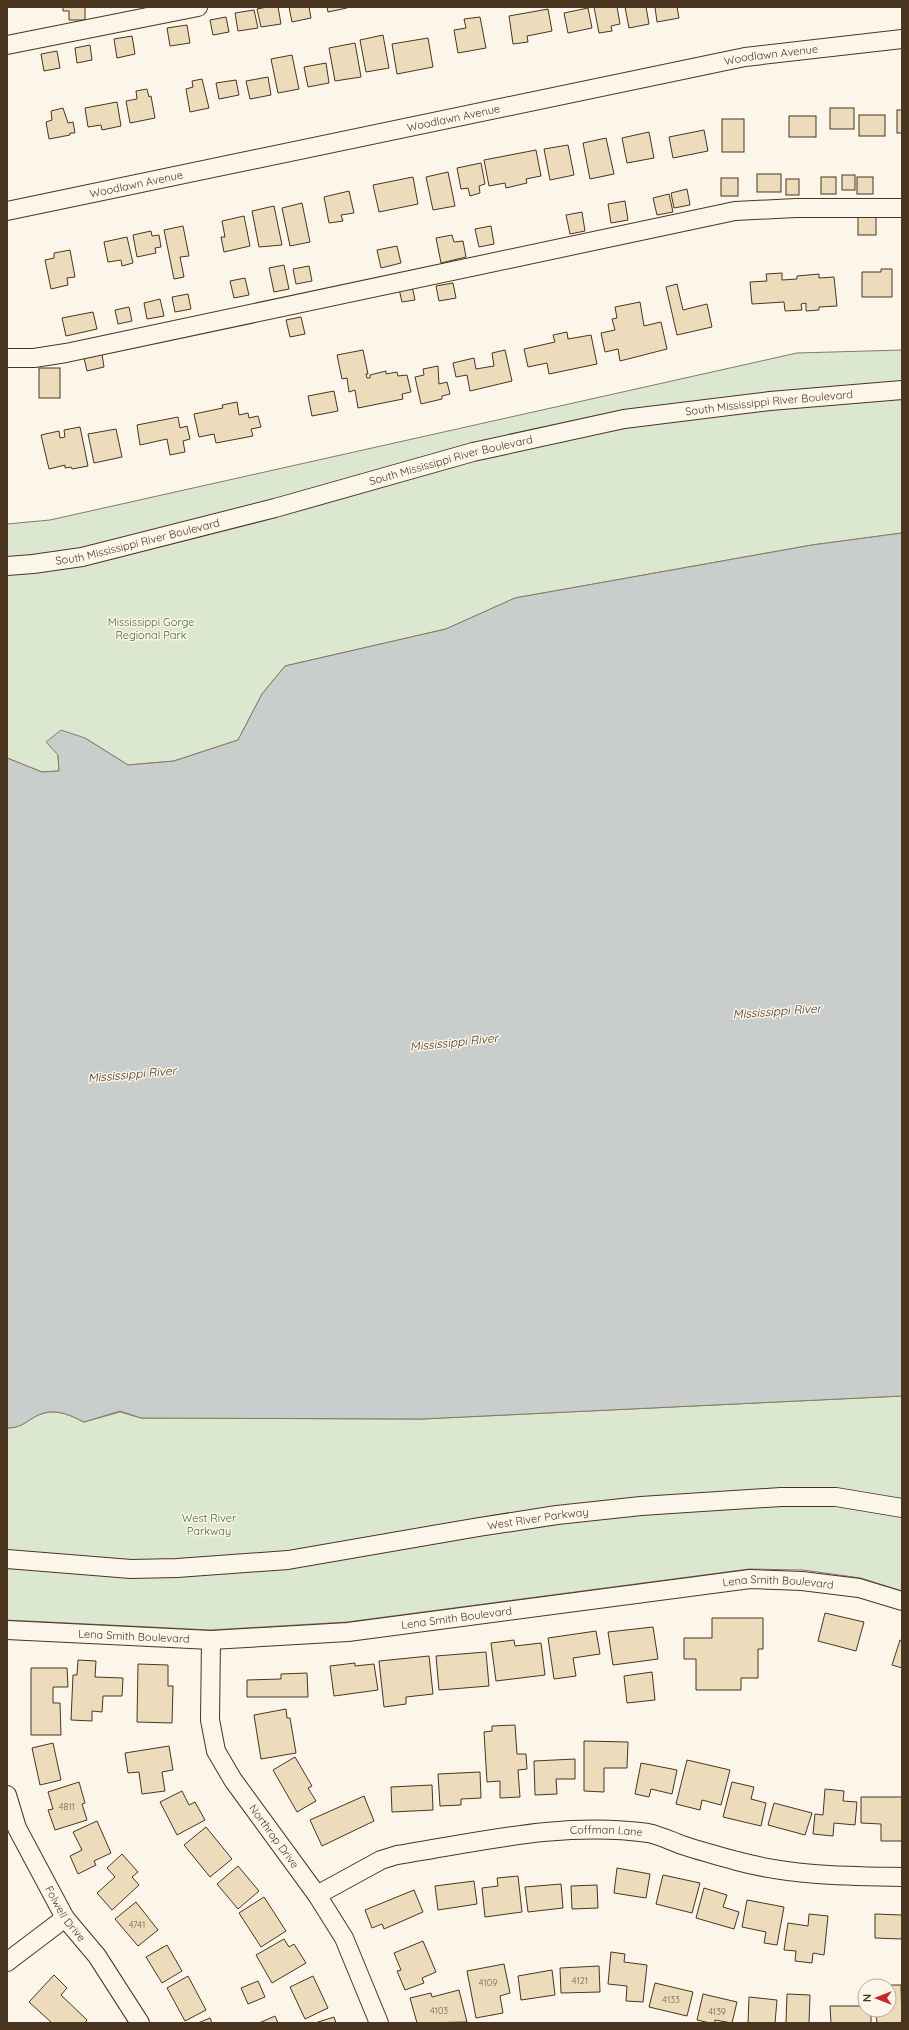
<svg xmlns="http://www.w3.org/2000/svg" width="909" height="2030" font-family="Quicksand,sans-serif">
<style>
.green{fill:#dce7d0;stroke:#887966}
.water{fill:#c9cecd;stroke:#887966}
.building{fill:#ecdcbc;stroke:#4a3520}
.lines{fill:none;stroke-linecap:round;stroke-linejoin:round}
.minor-casing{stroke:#4a3520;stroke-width:20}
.minor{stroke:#fbf6e9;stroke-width:18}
.labels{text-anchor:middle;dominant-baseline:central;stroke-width:3;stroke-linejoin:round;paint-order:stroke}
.number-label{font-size:9px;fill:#725f47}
.street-label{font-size:11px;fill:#4a3520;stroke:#fbf6e9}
.park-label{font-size:11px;fill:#436837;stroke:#fbf6e9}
.water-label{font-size:12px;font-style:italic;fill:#4a3520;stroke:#fbf6e9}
</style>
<rect width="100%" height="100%" fill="#fbf6e9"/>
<!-- green -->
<g class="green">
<path d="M902 350V533L812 545 515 598 446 629 285 666 262 694 238 740 174 761 128 765 85 738 58 755 59 771 42 772 7 758V524L50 520 797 353Z"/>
<path d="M902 1396V1591L861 1578 803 1570 749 1569 347 1622 211 1630 7 1620V1428C25 1428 29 1417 44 1413 58 1409 72 1416 84 1422L120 1412 141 1418 422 1419Z"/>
</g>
<!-- water -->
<path class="water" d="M902 533V1396L422 1419 141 1418 120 1411 84 1422C72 1416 58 1409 44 1413 29 1417 25 1428 7 1428V758L42 772 59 771 58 755 46 742 61 730 85 738 128 765 174 761 238 740 262 694 285 666 446 629 515 598 812 545Z"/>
<!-- building -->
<g class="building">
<path d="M63 7H85V20H69V11H63Z"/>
<path d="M267 7H278L281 24 261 27 257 9Z"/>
<path d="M289 7H309L311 18 292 22Z"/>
<path d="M327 7H347V8L328 12Z"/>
<path d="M594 7H617L620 24 611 26 612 31 599 33Z"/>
<path d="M625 7H646L649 24 629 28Z"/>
<path d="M655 7H677L679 18 657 22Z"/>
<path d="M588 8 592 28 568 33 564 13Z"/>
<path d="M548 9 552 31 527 36 528 42 513 44 509 16Z"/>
<path d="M254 10 258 28 238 31 235 13Z"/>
<path d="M226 17 229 32 213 35 210 20Z"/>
<path d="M480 17 486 48 458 53 454 30 466 28 464 19Z"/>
<path d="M187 25 190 43 170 46 167 28Z"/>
<path d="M383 35 389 68 366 72 360 40Z"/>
<path d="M132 36 135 54 117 58 114 39Z"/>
<path d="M428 38 433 67 397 74 392 44Z"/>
<path d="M355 43 361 77 335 81 329 48Z"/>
<path d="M90 45 92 60 77 63 75 48Z"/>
<path d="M57 51 60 68 44 71 41 54Z"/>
<path d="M292 55 299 89 278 93 271 59Z"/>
<path d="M326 63 329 83 308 87 304 67Z"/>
<path d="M268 77 271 95 250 99 246 81Z"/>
<path d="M202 79 209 108 190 112 186 89 193 87 192 81Z"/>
<path d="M236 80 239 95 219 99 216 83Z"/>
<path d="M147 89 149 97 151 96 155 118 130 123 126 101 137 99 136 91Z"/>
<path d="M117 102 121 126 102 130 101 125 88 127 85 108Z"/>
<path d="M63 108 68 123 73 122 75 133H70V135L49 139 46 122 52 120 51 111Z"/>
<rect x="830" y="108" width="24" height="21"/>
<rect x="897" y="110" width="5" height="23"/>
<rect x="859" y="115" width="26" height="21"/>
<rect x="789" y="116" width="27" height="21"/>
<rect x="722" y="119" width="22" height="33"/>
<path d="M704 130 708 151 673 158 669 137Z"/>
<path d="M649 132 654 158 627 163 622 138Z"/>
<path d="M606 138 614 174 590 179 583 143Z"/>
<path d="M568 145 574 175 550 180 544 149Z"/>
<path d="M536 150 541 176 526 179 527 183 506 188 505 183 489 186 484 160Z"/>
<path d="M481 163 485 184 479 186 480 193 470 196 468 188 461 189 457 168Z"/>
<path d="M448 172 455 206 433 210 426 177Z"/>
<rect x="757" y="174" width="24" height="18"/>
<rect x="842" y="175" width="13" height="15"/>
<path d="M413 177 418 204 379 212 373 185Z"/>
<rect x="821" y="177" width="15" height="17"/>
<rect x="857" y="177" width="16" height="17"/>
<rect x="721" y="178" width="17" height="18"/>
<rect x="786" y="179" width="13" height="16"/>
<path d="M687 189 690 205 674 208 671 193Z"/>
<path d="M349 191 354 213 341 215 343 221 329 223 324 197Z"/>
<path d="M669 194 673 212 657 215 653 198Z"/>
<path d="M625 201 628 220 611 223 608 204Z"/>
<path d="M302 203 310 242 290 246 282 208Z"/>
<path d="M274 206 282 245 259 247 252 211Z"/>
<path d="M582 212 585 231 570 234 566 215Z"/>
<path d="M244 216 250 246 224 252 221 237H225L222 221Z"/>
<rect x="858" y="217" width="18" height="18"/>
<path d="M183 226 189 256 180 257 184 277 174 279 164 230Z"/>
<path d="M491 226 494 244 479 247 475 229Z"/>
<path d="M151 231 152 236 159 235 161 247 155 248 156 253 137 257 133 235Z"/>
<path d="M452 235 454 242 463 241 466 257 441 263 436 238Z"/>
<path d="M127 237 133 263 122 266 121 260 108 262 104 242Z"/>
<path d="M397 246 401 263 381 268 377 250Z"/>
<path d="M70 250 75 277 67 278 68 285 51 289 45 260 54 258V253Z"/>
<path d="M284 265 289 289 274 292 269 268Z"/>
<path d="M309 266 312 281 296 284 293 269Z"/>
<path d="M881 269H892V297H862V272H881Z"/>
<path d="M782 273V280L797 279V276L819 274V278L834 277 837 306 819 307V310L806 311V303L801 304 802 310 785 311 784 302 752 304 750 282 767 281 766 274Z"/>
<path d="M245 278 249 295 234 298 230 281Z"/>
<path d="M453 283 456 298 439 301 436 286Z"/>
<path d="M677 284 683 310 707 304 712 327 677 335 666 287Z"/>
<path d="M412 286 415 300 402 302 399 289Z"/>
<path d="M188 294 191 309 175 312 172 297Z"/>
<path d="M160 299 164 316 147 319 144 303Z"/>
<path d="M640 302 644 326 661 322 667 349 620 361 618 349 605 352 601 333 615 330 612 319 617 318 615 307Z"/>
<path d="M129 307 132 321 118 324 115 310Z"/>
<path d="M93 312 97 329 66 336 62 318Z"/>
<path d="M301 317 305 334 290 337 286 320Z"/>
<path d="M567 332 568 339 591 335 597 364 549 374 547 363 528 367 524 349 555 342 553 335Z"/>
<path d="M363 350 368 374H366L367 378H370V375L386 371V374L397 372 398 376 407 375 411 392 402 394 403 399 358 408 355 390 349 392 347 378 342 379 337 355Z"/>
<path d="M505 350 512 381 470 391 467 375 456 377 453 363 474 358 476 369 494 366 492 353Z"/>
<path d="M102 354 104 367 87 371 84 358Z"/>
<path d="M438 366 439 384 447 382 450 394 442 396V399L421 404 415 377 424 375 423 369Z"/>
<rect x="39" y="368" width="21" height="30"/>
<path d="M334 391 338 411 312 416 308 396Z"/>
<path d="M237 402 239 415 248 413 249 418 258 416 261 427 251 429 253 436 216 443 214 434 199 437 194 414 223 408 222 405Z"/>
<path d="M178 417 180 428 187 426 190 439 183 441 185 452 170 455 167 439 140 445 137 425Z"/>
<path d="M80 427 88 466 72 469 71 467 65 468V465L49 469 41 435 59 431 60 438 65 437 64 430Z"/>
<path d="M116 429 122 457 94 463 88 434Z"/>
<path d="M825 1613 864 1622 856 1651 818 1641Z"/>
<path d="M712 1618H763V1649H758V1678H741V1690H696V1659H684V1638H712Z"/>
<path d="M653 1627 658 1659 613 1665 608 1632Z"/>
<path d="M596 1631 600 1654 573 1658 576 1676 554 1679 548 1638Z"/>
<path d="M514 1640 515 1646 541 1643 545 1675 496 1681 491 1643Z"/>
<path d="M900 1640 902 1641V1668L892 1665Z"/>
<path d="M486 1652 489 1686 439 1690 436 1656Z"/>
<path d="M429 1656 433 1694 406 1697V1704L384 1707 379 1661Z"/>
<path d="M78 1660 96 1661 95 1677 123 1678 122 1696H103L102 1712 92 1711V1721L71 1720 73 1675H77Z"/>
<path d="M355 1663V1666L374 1664 378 1690 334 1696 330 1666Z"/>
<path d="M138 1664 168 1665V1686H173L172 1723 137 1722Z"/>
<path d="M31 1668H67L68 1687H53V1703H60L61 1735H31Z"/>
<path d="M652 1672 655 1700 627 1703 624 1676Z"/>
<path d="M307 1673 308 1697H247V1680L281 1679V1674Z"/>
<path d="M286 1709 287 1718H290L296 1753 261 1759 254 1715Z"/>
<path d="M515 1725 517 1754H526L527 1769 518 1770 520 1797 500 1798V1781L487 1782 484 1732 492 1731V1726Z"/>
<path d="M584 1741 628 1742 627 1768H604V1792L584 1791Z"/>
<path d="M53 1743 61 1780 40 1785 32 1748Z"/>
<path d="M169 1746 173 1770 162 1772 165 1791 142 1794 139 1772 128 1773 125 1753Z"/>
<path d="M295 1757 312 1786 308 1788 316 1801 297 1812 273 1770Z"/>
<path d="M575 1759V1779H556L557 1794 535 1795 534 1761Z"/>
<path d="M687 1760 730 1770 721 1805 702 1800 700 1810 676 1804Z"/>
<path d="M641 1763 677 1770 672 1794 651 1789 649 1797 635 1794Z"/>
<path d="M480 1772 481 1798 461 1799V1805L440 1806 438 1774Z"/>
<path d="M79 1782 85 1803 82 1804 87 1820 55 1830 48 1810 53 1809 48 1792Z"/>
<path d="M732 1782 754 1787 751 1799 766 1803 761 1826 723 1817Z"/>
<path d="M432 1785 433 1810 392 1812 391 1787Z"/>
<path d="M825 1789 844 1791 843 1801 857 1802 855 1825 834 1823 833 1836 813 1834 815 1814 823 1815Z"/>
<path d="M182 1791 189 1805 195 1802 205 1820 177 1835 160 1802Z"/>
<path d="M364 1796 374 1821 322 1846 310 1820Z"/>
<path d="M861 1797H902V1841H881V1824L861 1823Z"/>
<path d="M774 1803 812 1813 805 1835 768 1825Z"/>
<path d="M97 1821 111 1853 94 1861 96 1865 78 1874 70 1856 82 1850 73 1832Z"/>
<path d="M206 1827 232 1859 210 1877 184 1845Z"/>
<path d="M122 1854 138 1872 132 1877 139 1885 112 1910 97 1893 115 1877 107 1868Z"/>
<path d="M238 1866 259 1891 238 1909 217 1884Z"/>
<path d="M617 1868 650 1874 646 1898 614 1893Z"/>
<path d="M663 1875 700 1883 692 1913 656 1904Z"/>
<path d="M518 1876 522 1912 485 1917 482 1888 498 1886 497 1878Z"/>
<path d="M474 1881 477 1904 438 1910 435 1886Z"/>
<path d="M561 1884 563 1908 528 1912 525 1887Z"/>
<path d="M597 1885 598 1908 572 1909 571 1886Z"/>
<path d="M704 1888 727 1895 723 1907 739 1912 734 1929 696 1918Z"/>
<path d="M414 1890 423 1912 384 1929 382 1924 372 1928 365 1910Z"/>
<path d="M264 1897 286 1931 261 1947 239 1913Z"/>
<path d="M747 1900 784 1907 777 1945 764 1943 766 1932 742 1927Z"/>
<path d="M136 1902 158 1930 138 1946 115 1919Z"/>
<path d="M809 1914 828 1916 824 1955 813 1953 812 1963 795 1961 796 1951 784 1950 788 1923 808 1926Z"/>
<path d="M875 1914 902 1915V1939L875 1938Z"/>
<path d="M284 1939 289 1947 294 1944 306 1963 272 1983 256 1955Z"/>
<path d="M423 1941 436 1972 422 1978 424 1983 405 1990 397 1971 401 1970 394 1953Z"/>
<path d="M167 1945 182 1971 162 1983 146 1957Z"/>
<path d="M611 1952 625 1954 624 1962 647 1965 643 2002 626 2001 627 1986 608 1984Z"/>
<path d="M504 1964 510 1993 500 1996 503 2013 476 2018 467 1971Z"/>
<path d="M599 1966 600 1992 561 1993 560 1968Z"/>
<path d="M552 1970 555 1995 521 2000 518 1976Z"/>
<path d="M54 1975 67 1988 61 1995 87 2020 85 2023H52L29 2002Z"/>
<path d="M188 1976 206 2010 185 2021 167 1988Z"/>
<path d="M313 1976 328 2008 305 2019 290 1987Z"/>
<path d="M258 1981 265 1997 248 2004 241 1988Z"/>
<path d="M655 1983 693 1992 687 2016 649 2007Z"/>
<path d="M891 1985H901L902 2023H877L876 2010H889V2004H891Z"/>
<path d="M459 1990 467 2022 417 2023 410 1998 431 1993 432 1997Z"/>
<path d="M703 1994 737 2002 732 2023 715 2020V2023H710L697 2020Z"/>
<path d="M787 1994 810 1995 809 2023H786Z"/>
<path d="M749 1997 777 2000 775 2023H748Z"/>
<path d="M830 2006H865V2010H871V2023H831Z"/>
<path d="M275 2016 278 2023H259Z"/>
<path d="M334 2017 336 2023H315Z"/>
<path d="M210 2018 212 2023H198Z"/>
</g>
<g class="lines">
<defs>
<g id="minor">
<path d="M7 45 198 7"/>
<path id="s1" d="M7 211 745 57 902 39"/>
<path d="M7 358H34L66 353 735 211 796 208H902"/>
<path id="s2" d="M7 566 33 564 82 557 275 508 473 452 624 419 770 401 902 390"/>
<path id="s3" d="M7 1559 131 1569 177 1568 288 1560 479 1527 557 1515 641 1506 781 1497H836L902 1508"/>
<path id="s4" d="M7 1630 211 1640 348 1632 750 1579 802 1581 859 1588 902 1601"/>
<path id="s5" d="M211 1640 210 1720 216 1751 233 1780 317 1895 344 1938 379 2023"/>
<path id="s6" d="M7 1795 17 1828 65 1918 97 1956 140 2023"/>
<path id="s7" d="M317 1895 381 1860 397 1855C480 1842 563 1821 648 1833 659 1835 671 1841 682 1845 700 1851 719 1856 737 1861 792 1876 846 1876 902 1877"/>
<path d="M7 1962 65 1918"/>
</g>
</defs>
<!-- minor casing -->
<use href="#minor" class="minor-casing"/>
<!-- minor -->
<use href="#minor" class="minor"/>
</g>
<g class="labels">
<!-- number labels -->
<g class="number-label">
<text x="67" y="1806">4811</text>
<text x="137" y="1924">4741</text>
<text x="580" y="1980">4121</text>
<text x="488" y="1982">4109</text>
<text x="671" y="1999">4133</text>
<text x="439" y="2010">4103</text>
<text x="717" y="2011">4139</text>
</g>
<!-- street labels -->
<g class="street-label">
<text stroke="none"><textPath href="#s1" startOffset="780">Woodlawn Avenue</textPath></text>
<text stroke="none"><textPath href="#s1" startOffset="456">Woodlawn Avenue</textPath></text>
<text stroke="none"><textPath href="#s1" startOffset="132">Woodlawn Avenue</textPath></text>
<text stroke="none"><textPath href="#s2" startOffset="781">South Mississippi River Boulevard</textPath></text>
<text stroke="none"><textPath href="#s2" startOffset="457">South Mississippi River Boulevard</textPath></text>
<text stroke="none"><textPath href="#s2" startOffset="133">South Mississippi River Boulevard</textPath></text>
<text stroke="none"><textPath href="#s3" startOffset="535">West River Parkway</textPath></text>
<text stroke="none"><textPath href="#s4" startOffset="775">Lena Smith Boulevard</textPath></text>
<text stroke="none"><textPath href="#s4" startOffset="451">Lena Smith Boulevard</textPath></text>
<text stroke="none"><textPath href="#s4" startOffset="127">Lena Smith Boulevard</textPath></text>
<text stroke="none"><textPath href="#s7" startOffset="301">Coffman Lane</textPath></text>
<text stroke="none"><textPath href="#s5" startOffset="215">Northrop Drive</textPath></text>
<text stroke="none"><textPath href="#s6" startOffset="133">Folwell Drive</textPath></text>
</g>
<!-- park labels -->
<g class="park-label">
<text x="151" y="622">Mississippi Gorge<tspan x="151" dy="13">Regional Park</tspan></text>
<text x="209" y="1518">West River<tspan x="209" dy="13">Parkway</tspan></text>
</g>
<!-- water labels -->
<g class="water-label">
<text transform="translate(777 1011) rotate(-4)">Mississippi River</text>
<text transform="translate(454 1042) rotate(-6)">Mississippi River</text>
<text transform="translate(132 1074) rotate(-5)">Mississippi River</text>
</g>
</g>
<!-- border -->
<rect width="909" height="2030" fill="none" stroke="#4a3520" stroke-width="16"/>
<!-- north arrow -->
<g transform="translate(877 1998) rotate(270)"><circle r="19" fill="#fbf6e9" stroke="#b4a999"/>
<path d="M0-3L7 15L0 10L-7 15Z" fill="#c62828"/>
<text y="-6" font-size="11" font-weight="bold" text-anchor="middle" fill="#4a3520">N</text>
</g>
</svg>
